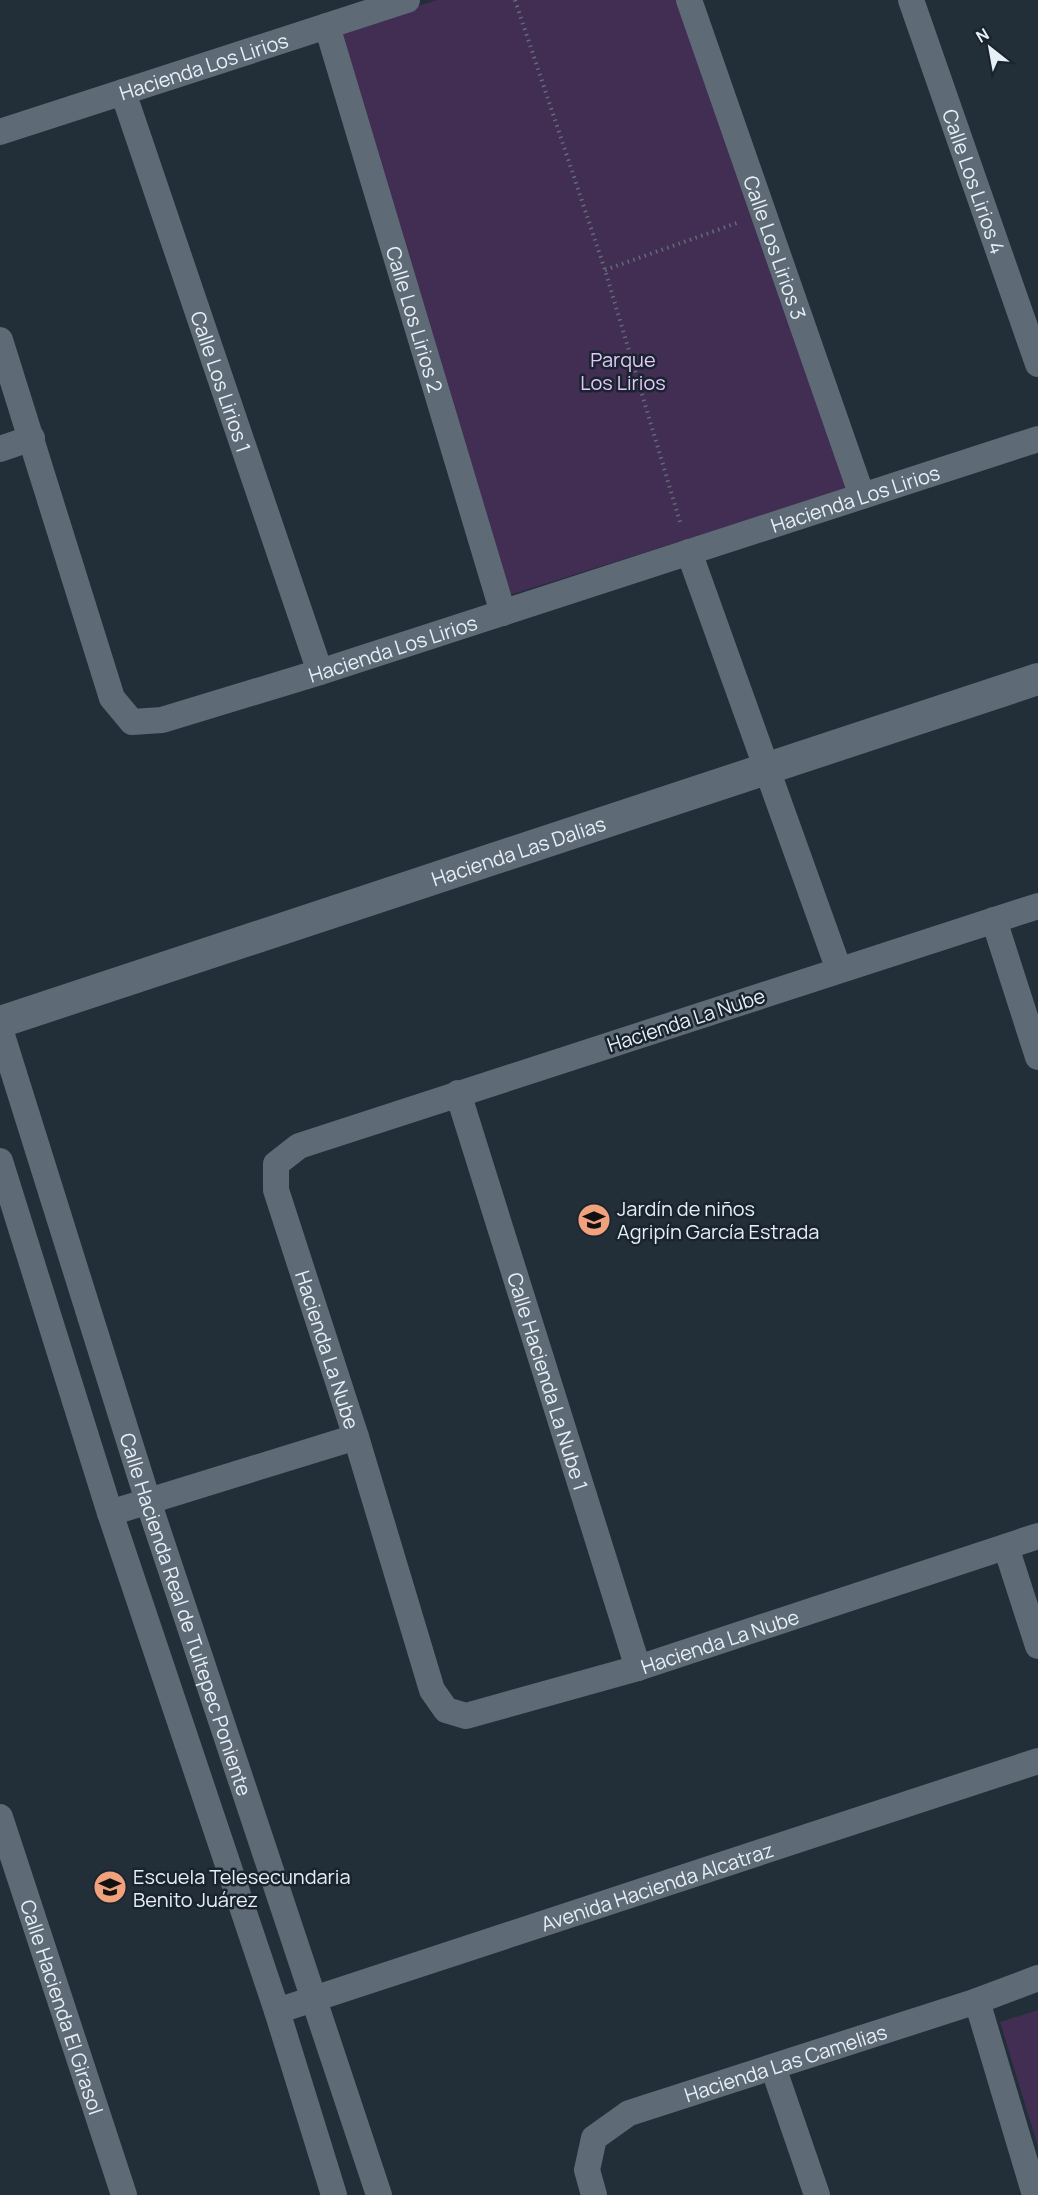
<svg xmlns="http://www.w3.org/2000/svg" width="1038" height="2195" font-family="Manrope,sans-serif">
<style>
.green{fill:#422e53}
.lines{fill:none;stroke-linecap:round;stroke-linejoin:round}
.path{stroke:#616c75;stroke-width:4;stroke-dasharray:1.5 4.5;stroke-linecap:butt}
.minor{stroke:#5e6b77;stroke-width:26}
.tertiary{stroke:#5e6b77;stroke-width:32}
.labels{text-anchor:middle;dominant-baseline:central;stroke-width:5;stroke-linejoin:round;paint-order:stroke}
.street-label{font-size:20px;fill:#e7eff6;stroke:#19242e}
.park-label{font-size:20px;fill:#e2c6fc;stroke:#19242e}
.poi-label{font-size:20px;fill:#e7eff6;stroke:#19242e;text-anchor:start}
</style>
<rect width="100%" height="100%" fill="#222e38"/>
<!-- green -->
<g class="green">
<path d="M437 0H683L846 489 510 595 337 33Z"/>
<path d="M1038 2010V2147L1000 2022Z"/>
</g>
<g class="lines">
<!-- path -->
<g class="path">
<path d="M515 0 605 270 681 525"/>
<path d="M605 270 737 223"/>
</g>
<!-- minor -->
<g class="minor">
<path id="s1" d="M689 0 862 496"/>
<path id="s2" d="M911 0 1038 364"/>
<path id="s3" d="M327 26 503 613"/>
<path id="s4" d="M123 92 320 672"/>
<path id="s5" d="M0 132 407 0"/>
<path id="s6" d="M0 340 112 698 132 722 162 720 320 672 1038 439"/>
<path d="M0 449 32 438"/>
<path d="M689 552 839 970"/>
<path id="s7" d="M1038 906 299 1146 276 1164V1190L356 1437 432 1690 446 1710 466 1716 638 1668 1038 1536"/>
<path d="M994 920 1038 1057"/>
<path id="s8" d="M0 1029 148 1501 379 2195"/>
<path id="s9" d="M458 1093 638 1668"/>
<path d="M0 1161 110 1513 277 2011 334 2195"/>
<path d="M110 1513 356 1437"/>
<path d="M1006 1547 1038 1646"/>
<path id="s10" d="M0 1817 124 2195"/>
<path d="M977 2001 1035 2195"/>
<path id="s11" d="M277 2011 1038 1761"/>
<path d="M773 2067 817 2195"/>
<path id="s12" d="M594 2195 587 2170 594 2138 629 2113 977 2001 1038 1978"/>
</g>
<!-- tertiary -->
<path class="tertiary" id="s13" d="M0 1022 1038 679"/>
</g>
<!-- icons -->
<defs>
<symbol id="school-disc" viewBox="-11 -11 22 22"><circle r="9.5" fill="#f1a17c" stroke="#19242e"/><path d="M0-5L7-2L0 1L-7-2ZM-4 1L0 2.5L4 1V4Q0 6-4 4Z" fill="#111"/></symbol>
</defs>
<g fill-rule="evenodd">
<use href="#school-disc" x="575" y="1201" width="38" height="38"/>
<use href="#school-disc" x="91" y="1868" width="38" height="38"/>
</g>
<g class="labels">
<!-- street labels -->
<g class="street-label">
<text stroke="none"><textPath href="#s5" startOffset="214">Hacienda Los Lirios</textPath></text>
<text stroke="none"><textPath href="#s2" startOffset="192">Calle Los Lirios 4</textPath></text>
<text stroke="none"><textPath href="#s1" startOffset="262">Calle Los Lirios 3</textPath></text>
<text stroke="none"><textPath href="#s3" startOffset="306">Calle Los Lirios 2</textPath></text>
<text stroke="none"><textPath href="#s4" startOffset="306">Calle Los Lirios 1</textPath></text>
<text stroke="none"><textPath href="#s6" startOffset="1164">Hacienda Los Lirios</textPath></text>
<text stroke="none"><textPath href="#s6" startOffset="678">Hacienda Los Lirios</textPath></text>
<text stroke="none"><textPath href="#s13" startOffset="546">Hacienda Las Dalias</textPath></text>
<text transform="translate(686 1020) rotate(-18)">Hacienda La Nube</text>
<text stroke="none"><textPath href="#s7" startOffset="1000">Hacienda La Nube</textPath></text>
<text stroke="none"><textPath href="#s9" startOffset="302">Calle Hacienda La Nube 1</textPath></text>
<text stroke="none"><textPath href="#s8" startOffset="614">Calle Hacienda Real de Tultepec Poniente</textPath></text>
<text stroke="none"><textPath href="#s7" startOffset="1666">Hacienda La Nube</textPath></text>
<text stroke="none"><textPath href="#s11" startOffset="400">Avenida Hacienda Alcatraz</textPath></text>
<text stroke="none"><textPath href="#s10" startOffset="200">Calle Hacienda El Girasol</textPath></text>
<text stroke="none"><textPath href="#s12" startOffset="266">Hacienda Las Camelias</textPath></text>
</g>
<!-- park labels -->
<g class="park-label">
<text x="623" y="359">Parque<tspan x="623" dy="23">Los Lirios</tspan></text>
</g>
<!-- poi labels -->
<g class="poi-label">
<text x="617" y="1208">Jardín de niños<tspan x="617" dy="23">Agripín García Estrada</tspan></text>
<text x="133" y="1876">Escuela Telesecundaria<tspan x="133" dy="23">Benito Juárez</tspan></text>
</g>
</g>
<!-- north arrow -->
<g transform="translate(990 48) rotate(329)" stroke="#19242e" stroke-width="4.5" paint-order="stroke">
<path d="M0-4.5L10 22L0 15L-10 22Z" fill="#e7eff6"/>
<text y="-9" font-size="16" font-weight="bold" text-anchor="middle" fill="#e7eff6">N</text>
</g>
</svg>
